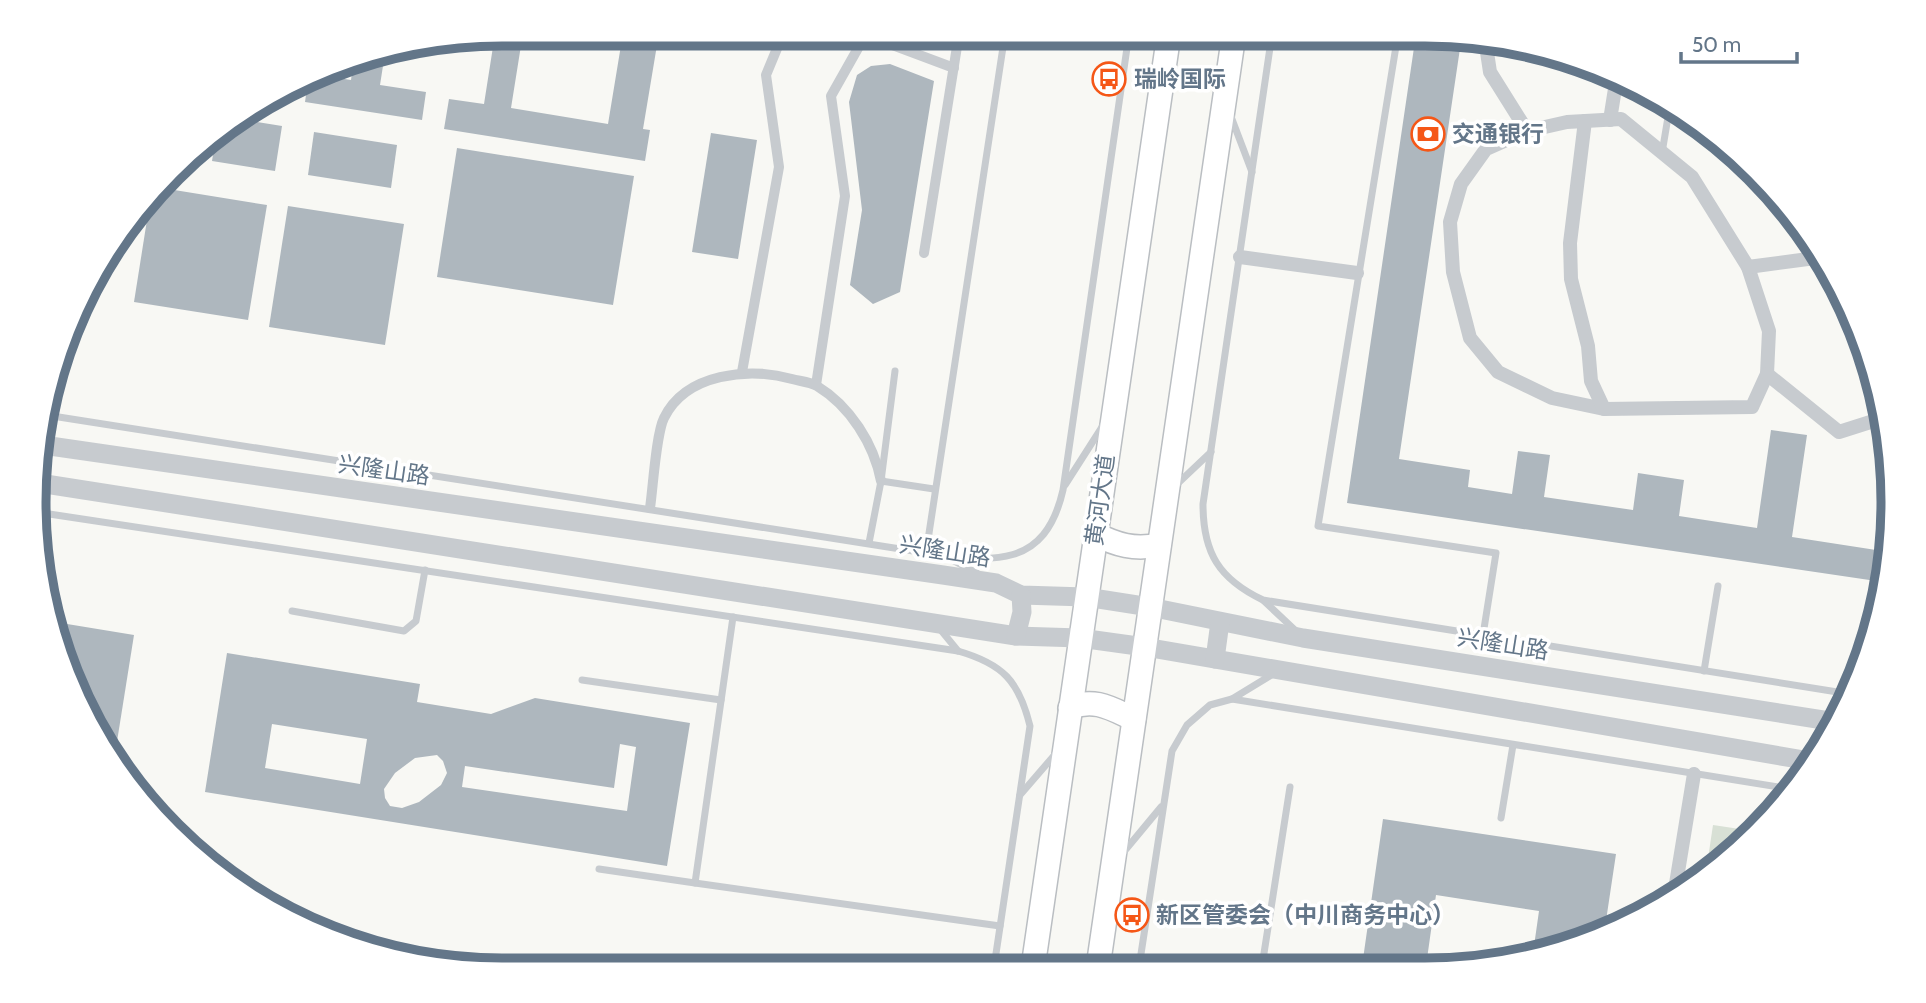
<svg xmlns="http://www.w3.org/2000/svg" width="1926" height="1003" font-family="Cabin,'Noto Sans SC',sans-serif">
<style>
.green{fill:#d8e0d5}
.building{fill:#aeb7be;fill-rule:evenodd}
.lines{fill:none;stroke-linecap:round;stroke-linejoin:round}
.primary-casing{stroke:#babec2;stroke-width:26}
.service{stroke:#c7cbcf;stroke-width:7}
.pedestrian{stroke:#c7cbcf;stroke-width:10}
.minor{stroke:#c7cbcf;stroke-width:14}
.tertiary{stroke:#c7cbcf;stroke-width:19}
.primary{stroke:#fff;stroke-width:23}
.labels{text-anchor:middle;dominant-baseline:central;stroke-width:7;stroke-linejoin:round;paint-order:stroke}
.poi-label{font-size:23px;font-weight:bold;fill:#637689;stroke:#fff;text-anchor:start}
.street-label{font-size:23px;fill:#637689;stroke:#fff}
.rim{fill:none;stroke:#637689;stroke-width:9}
</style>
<rect width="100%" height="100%" fill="#f8f8f4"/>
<!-- green -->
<path class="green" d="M1713 825 1753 831 1706 872Z"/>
<!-- building -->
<g class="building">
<path d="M523 33 511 108 608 124 623 33H659L643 129 650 130 645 161 444 129 449 99 484 104 495 34Z"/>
<path d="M889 34H940L938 47 888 39Z"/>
<path d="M1416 34 1462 35 1399 459 1470 470 1468 487 1512 494 1518 451 1550 455 1544 497 1633 510 1638 473 1684 480 1679 516 1757 528 1771 430 1807 435 1792 537 1889 552 1883 582 1347 503Z"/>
<path d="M385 53 380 85 426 92 422 120 305 102 308 81 319 75 351 80 354 58Z"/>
<path d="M890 64 934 81 900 292 873 304 850 285 862 210 849 102 857 75 871 66Z"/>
<path d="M292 90 290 103 272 100Z"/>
<path d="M238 119 282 126 275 171 212 161 217 130Z"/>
<path d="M314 132 397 145 391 188 308 175Z"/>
<path d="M711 133 757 140 738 259 692 252Z"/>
<path d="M457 148 634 176 613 305 437 277Z"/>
<path d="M162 188 267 205 248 320 134 302 150 201Z"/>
<path d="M288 206 404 224 385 345 269 327Z"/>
<path d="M55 622 134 635 115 754 69 681Z"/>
<path d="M227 653 420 684 417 702 491 714 535 698 690 723 667 866 205 792ZM272 724 367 739 360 784 265 768ZM620 744 636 747 627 811 462 787 465 766 614 788ZM437 755 443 761 447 773 441 785 419 802 402 808 390 806 385 798 384 789 395 773 415 758Z"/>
<path d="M1383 819 1616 854 1604 934 1533 953 1539 911 1436 895 1426 966H1362Z"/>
</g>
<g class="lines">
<defs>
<g id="primary">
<path d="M1095 534C1117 545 1134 550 1159 545"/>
<path d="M1070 708C1094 697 1112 709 1134 719"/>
<path d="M1033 967 1169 34"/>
<path d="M1098 967 1234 34"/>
</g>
</defs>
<!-- primary casing -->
<use href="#primary" class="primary-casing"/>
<!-- service -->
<g class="service">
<path d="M1272 34 1203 504C1203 553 1219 579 1263 600L1850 694"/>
<path d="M1398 34 1318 526 1496 553 1483 635"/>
<path d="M1230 114 1252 172"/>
<path d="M1662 153 1670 105"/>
<path d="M46 415 926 553C993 562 1045 569 1063 490L1129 34"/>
<path d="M881 481 934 489"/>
<path d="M1065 485 1104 424"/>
<path d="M1174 487 1211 452"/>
<path d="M36 512 958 651C1003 664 1019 681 1030 726L994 967"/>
<path d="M869 543 881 481 895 371"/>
<path d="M926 553 1005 34"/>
<path d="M950 559 977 573"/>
<path d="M1264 601 1296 631"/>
<path d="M292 611 404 631 416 621 425 570"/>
<path d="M733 617 695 883 1000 926"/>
<path d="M940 629 958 651"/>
<path d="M1704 671 1718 586"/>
<path d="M582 680 721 700"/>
<path d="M1232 699 1791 789"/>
<path d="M1020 795 1058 751"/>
<path d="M1501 818 1513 745"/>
<path d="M1122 854 1161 807"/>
<path d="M599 869 695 883"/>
<path d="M1262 966 1290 787"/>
<path d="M1139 967 1172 751 1187 725 1210 705 1232 699 1273 674"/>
</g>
<!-- pedestrian -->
<g class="pedestrian">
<path d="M863 34 954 68"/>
<path d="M924 253 959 34"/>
<path d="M742 372 779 167 766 75 783 34"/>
<path d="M816 385 845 196 831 96 866 34"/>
<path d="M650 508C653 488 656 434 664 418 686 373 749 367 792 379 799 381 810 382 817 386 850 406 874 444 881 481"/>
</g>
<!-- minor -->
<g class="minor">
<path d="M1485 39 1490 72 1527 131"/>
<path d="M1621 119 1692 177 1748 267 1769 331 1767 374 1752 407 1604 409 1552 398 1498 372 1470 338 1453 272 1450 222 1461 184 1486 149 1527 131 1567 122Z"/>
<path d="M1610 120 1617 76"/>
<path d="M1585 121 1570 243 1571 279 1588 346 1591 381 1604 409"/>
<path d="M1240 257 1357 273"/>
<path d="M1748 267 1823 257"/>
<path d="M1767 374 1839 432 1883 418"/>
<path d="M1674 896 1694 774"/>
</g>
<!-- tertiary -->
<g class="tertiary">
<path d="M43 445 943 575 996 583 1021 595 1086 597 1150 607 1303 638 1836 722"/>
<path d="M39 483 1016 636 1080 638 1145 647 1810 761"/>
<path d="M1016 636 1022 612 1021 595"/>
<path d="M1215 659 1220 622"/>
</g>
<!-- primary -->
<use href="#primary" class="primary"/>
</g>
<!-- icons -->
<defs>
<symbol id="bus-ring" viewBox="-11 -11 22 22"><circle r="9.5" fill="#fff" stroke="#f55717" stroke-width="1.5"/><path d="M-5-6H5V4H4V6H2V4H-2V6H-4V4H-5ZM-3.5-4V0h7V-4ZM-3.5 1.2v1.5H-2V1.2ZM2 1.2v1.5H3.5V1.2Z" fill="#f55717"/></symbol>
<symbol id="bank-ring" viewBox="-11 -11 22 22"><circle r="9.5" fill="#fff" stroke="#f55717" stroke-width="1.5"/><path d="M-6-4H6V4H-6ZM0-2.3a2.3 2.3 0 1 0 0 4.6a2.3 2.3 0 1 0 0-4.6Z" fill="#f55717"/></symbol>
</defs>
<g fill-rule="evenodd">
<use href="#bus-ring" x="1090" y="60" width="38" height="38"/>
<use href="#bank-ring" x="1409" y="115" width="38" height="38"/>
<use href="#bus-ring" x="1113" y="896" width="38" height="38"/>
</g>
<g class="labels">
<!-- poi labels -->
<g class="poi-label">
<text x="1134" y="79">瑞岭国际</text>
<text x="1452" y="134">交通银行</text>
<text x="1156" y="915">新区管委会（中川商务中心）</text>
</g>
<!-- street labels -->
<g class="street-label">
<text transform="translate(384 470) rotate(8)">兴隆山路</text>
<text transform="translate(1100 500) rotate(-82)">黄河大道</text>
<text transform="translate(945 551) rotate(9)">兴隆山路</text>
<text transform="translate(1503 644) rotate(9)">兴隆山路</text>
</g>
</g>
<!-- crop -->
<path d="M0 0H1926V1003H0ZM502 46H1425A456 456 0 0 1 1881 502V502A456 456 0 0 1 1425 958H502A456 456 0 0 1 46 502V502A456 456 0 0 1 502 46Z" fill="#fff" fill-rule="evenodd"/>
<path class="rim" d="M502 46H1425A456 456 0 0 1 1881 502V502A456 456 0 0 1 1425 958H502A456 456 0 0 1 46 502V502A456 456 0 0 1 502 46Z"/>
<!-- scale -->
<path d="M1681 52v10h116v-10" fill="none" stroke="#637689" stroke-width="3.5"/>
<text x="1692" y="52" font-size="21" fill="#637689" stroke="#ffffff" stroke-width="5" paint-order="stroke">50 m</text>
</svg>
